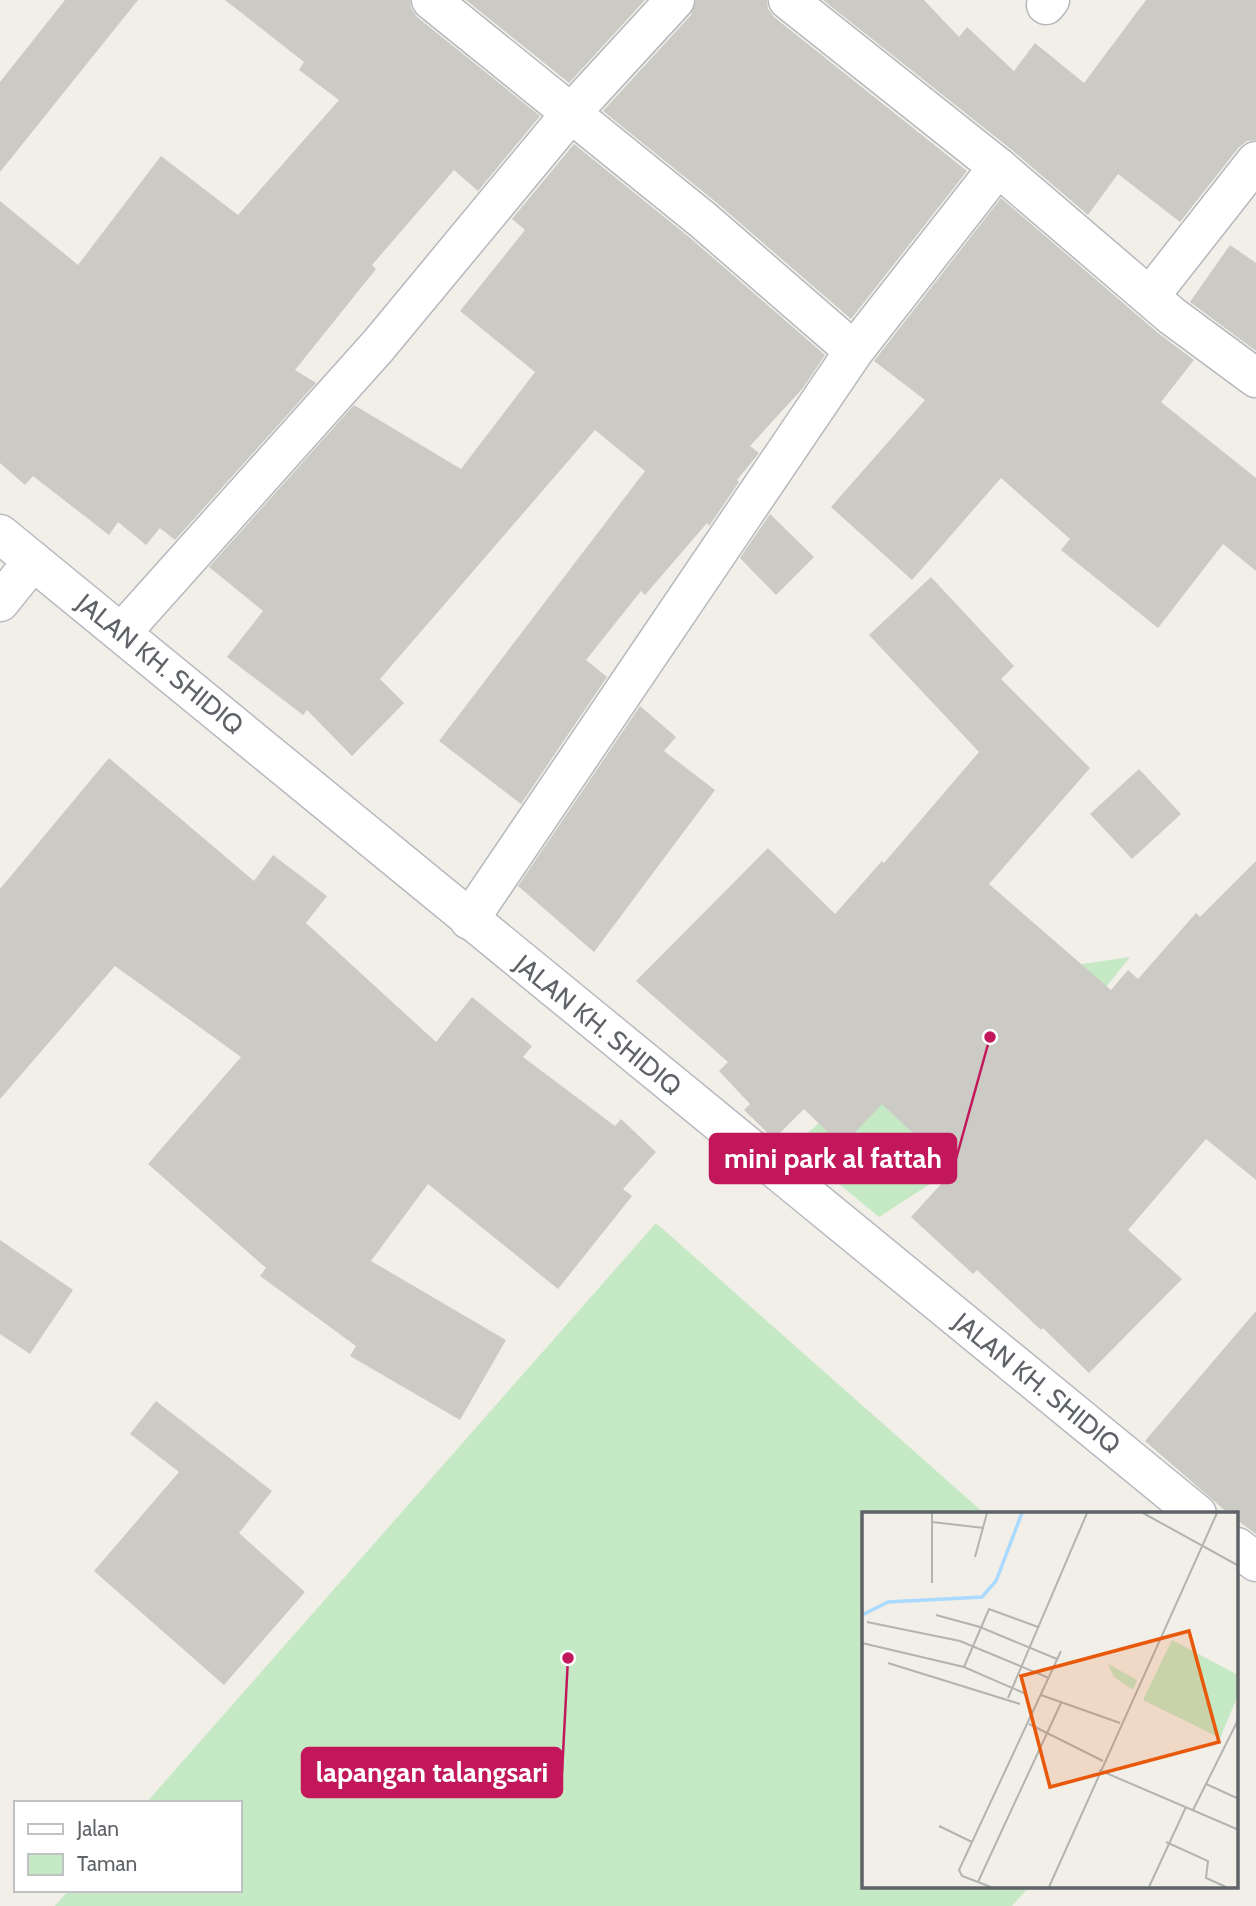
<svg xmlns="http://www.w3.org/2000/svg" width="1256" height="1906" font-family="Cabin,sans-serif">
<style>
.green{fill:#c5e8c5}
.building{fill:#cccac5}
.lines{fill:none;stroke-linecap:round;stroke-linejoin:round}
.street-casing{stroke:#b5b8bc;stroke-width:41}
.secondary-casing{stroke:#b6babf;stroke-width:41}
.street{stroke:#fff;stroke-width:38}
.secondary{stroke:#fff;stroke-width:38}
.labels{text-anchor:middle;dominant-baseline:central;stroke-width:7;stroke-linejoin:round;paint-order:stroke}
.street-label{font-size:26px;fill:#5f6368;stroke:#fff}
.inset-river{fill:none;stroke:#aadaff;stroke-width:3.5}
.inset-road{fill:none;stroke:#b3b3b1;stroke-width:2}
.view{fill:#e8590c;fill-opacity:0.15;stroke:#e8590c;stroke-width:3.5}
.inset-edge{fill:none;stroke:#5f6368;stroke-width:3.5}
.leader{fill:none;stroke:#c2185b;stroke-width:2.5}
.callout-dot{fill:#c2185b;stroke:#fff;stroke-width:2.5}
.callout{fill:#c2185b;stroke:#c2185b;stroke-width:2.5}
.callout-label{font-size:28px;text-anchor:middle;font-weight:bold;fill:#fff}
</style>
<rect width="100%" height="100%" fill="#f1efe8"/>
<!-- green -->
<g class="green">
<path d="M1130 957 1019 1096 950 1171 879 1217 793 1146 981 979Z"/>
<path d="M656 1223 985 1514H864V1887H1029L1012 1906H55L69 1890H240V1803H146Z"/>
</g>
<!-- building -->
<g class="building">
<path d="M65 0H138L0 172V82Z"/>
<path d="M225 0H410L411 8 417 17 540 116 478 191 454 170 372 265 376 269 295 370 316 383 175 540 160 528 146 545 118 522 109 535 33 476 25 485 0 463V201L78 265 161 156 238 215 339 100 299 70 304 62Z"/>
<path d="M466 0H645L569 83Z"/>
<path d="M696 0H767L768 9 774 17 967 171 851 319 717 203 603 111 691 15Z"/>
<path d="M823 0H924L959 37 967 27 1014 71 1035 43 1084 83 1146 0H1256V140L1247 141 1239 147 1180 222 1118 174 1088 215 1012 150Z"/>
<path d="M574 144 689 237 825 355 803 388 750 446 759 453 737 480 739 482 709 526 707 523 645 595 641 591 586 660 607 677 521 804 439 741 645 471 595 430 380 679 404 703 352 756 307 710 303 715 227 657 263 611 209 567 354 405 461 469 535 372 460 311 525 230 512 219Z"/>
<path d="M1001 198 1158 333 1194 360 1161 402 1256 478V571L1223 544 1158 628 1061 550 1070 539 1001 478 912 580 831 507 925 400 874 361Z"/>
<path d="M1230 245 1256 263V351L1190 302Z"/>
<path d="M770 514 814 557 776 595 740 558Z"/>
<path d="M931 577 1014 666 1001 679 1090 768 989 884 1111 990 1128 970 1138 979 1196 913 1200 917 1256 861V1180L1206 1139 1128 1230 1182 1279 1089 1373 1043 1328 1041 1330 977 1270 973 1274 911 1217 953 1171 882 1104 842 1146 804 1109 774 1139 744 1110 750 1104 719 1071 728 1062 636 981 768 848 835 914 882 861 884 863 979 752 869 635Z"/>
<path d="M640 706 676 737 664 751 715 790 594 952 518 886Z"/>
<path d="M109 758 254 881 273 855 327 896 306 923 436 1042 472 997 532 1046 523 1057 615 1126 621 1119 656 1152 623 1189 632 1196 558 1289 428 1184 371 1261 506 1340 460 1420 350 1356 356 1346 260 1276 266 1268 148 1164 241 1057 115 966 0 1099V889Z"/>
<path d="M1139 769 1181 814 1132 859 1090 814Z"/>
<path d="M0 1240 73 1290 30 1354 0 1334Z"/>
<path d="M1256 1311V1534L1237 1520V1514H1229L1145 1441Z"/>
<path d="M156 1401 272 1491 239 1533 305 1592 224 1685 94 1571 179 1472 130 1434Z"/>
</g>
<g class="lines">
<defs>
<g id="street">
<path d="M431 0 703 220 854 351"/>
<path d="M788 0 998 167 1172 316 1256 378"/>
<path d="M1046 5 1050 0"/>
<path d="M1150 296 1256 161"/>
<path d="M122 632 378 346 571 113 675 0"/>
<path d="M469 920 854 351 998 167"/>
</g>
<g id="secondary">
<path d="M0 534 1197 1514"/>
<path d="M0 602 33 561"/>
<path d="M1237 1547 1256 1562"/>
</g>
</defs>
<!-- street casing -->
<use href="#street" class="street-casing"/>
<!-- secondary casing -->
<use href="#secondary" class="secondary-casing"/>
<!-- street -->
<use href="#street" class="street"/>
<!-- secondary -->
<use href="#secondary" class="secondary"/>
</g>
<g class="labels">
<!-- street labels -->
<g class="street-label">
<text transform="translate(160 664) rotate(39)">JALAN KH. SHIDIQ</text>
<text transform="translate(598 1025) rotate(39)">JALAN KH. SHIDIQ</text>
<text transform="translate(1037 1383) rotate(39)">JALAN KH. SHIDIQ</text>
</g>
</g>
<!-- overview -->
<g transform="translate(862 1512)">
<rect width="376" height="376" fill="#f1efe8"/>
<path d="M310 128 376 163V183L358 226 281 188ZM246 152 275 168 271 178 252 165Z" fill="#c5e8c5"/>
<path class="inset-river" d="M0 103 26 90 120 85 134 69 160 1"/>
<path class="inset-road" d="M281 1 377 54M70 10 122 16M113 45 125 1M70 71V1M74 103 118 115 195 147M5 110 98 129 187 166M0 131 102 155 164 182M26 151 158 192M102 155 127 97 176 115M179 183 258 211M146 186 225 1M377 206 344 272 377 287M167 212 241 249M237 258 377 318M331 298 344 272M77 314 110 330M304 330 346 349 344 366 364 375M116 370 199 191M129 375 100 364 97 358 199 139M187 375 355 1M287 375 324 295"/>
<path class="view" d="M327 119 357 230 188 275 159 164Z"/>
<rect width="376" height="376" class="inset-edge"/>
</g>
<!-- callouts -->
<path class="leader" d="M990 1037L956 1159M568 1658L562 1773"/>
<g class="callout-dot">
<circle cx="990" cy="1037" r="7"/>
<circle cx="568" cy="1658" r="7"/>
</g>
<g class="callout">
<rect x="710" y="1134" width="246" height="49" rx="7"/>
<rect x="302" y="1748" width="260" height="49" rx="7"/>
</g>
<g class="callout-label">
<text x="833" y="1168">mini park al fattah</text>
<text x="432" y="1782">lapangan talangsari</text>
</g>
<!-- legend -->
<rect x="14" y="1801" width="228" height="91" fill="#ffffff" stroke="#bfc1c3" stroke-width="2"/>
<rect x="28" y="1824" width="35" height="10" fill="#ffffff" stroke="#bfc1c3" stroke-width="2"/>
<text x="77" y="1836" font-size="21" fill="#5f6368">Jalan</text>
<rect x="28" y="1854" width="35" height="21" fill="#c5e8c5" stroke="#bfc1c3" stroke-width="2"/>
<text x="77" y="1871" font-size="21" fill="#5f6368">Taman</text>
</svg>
